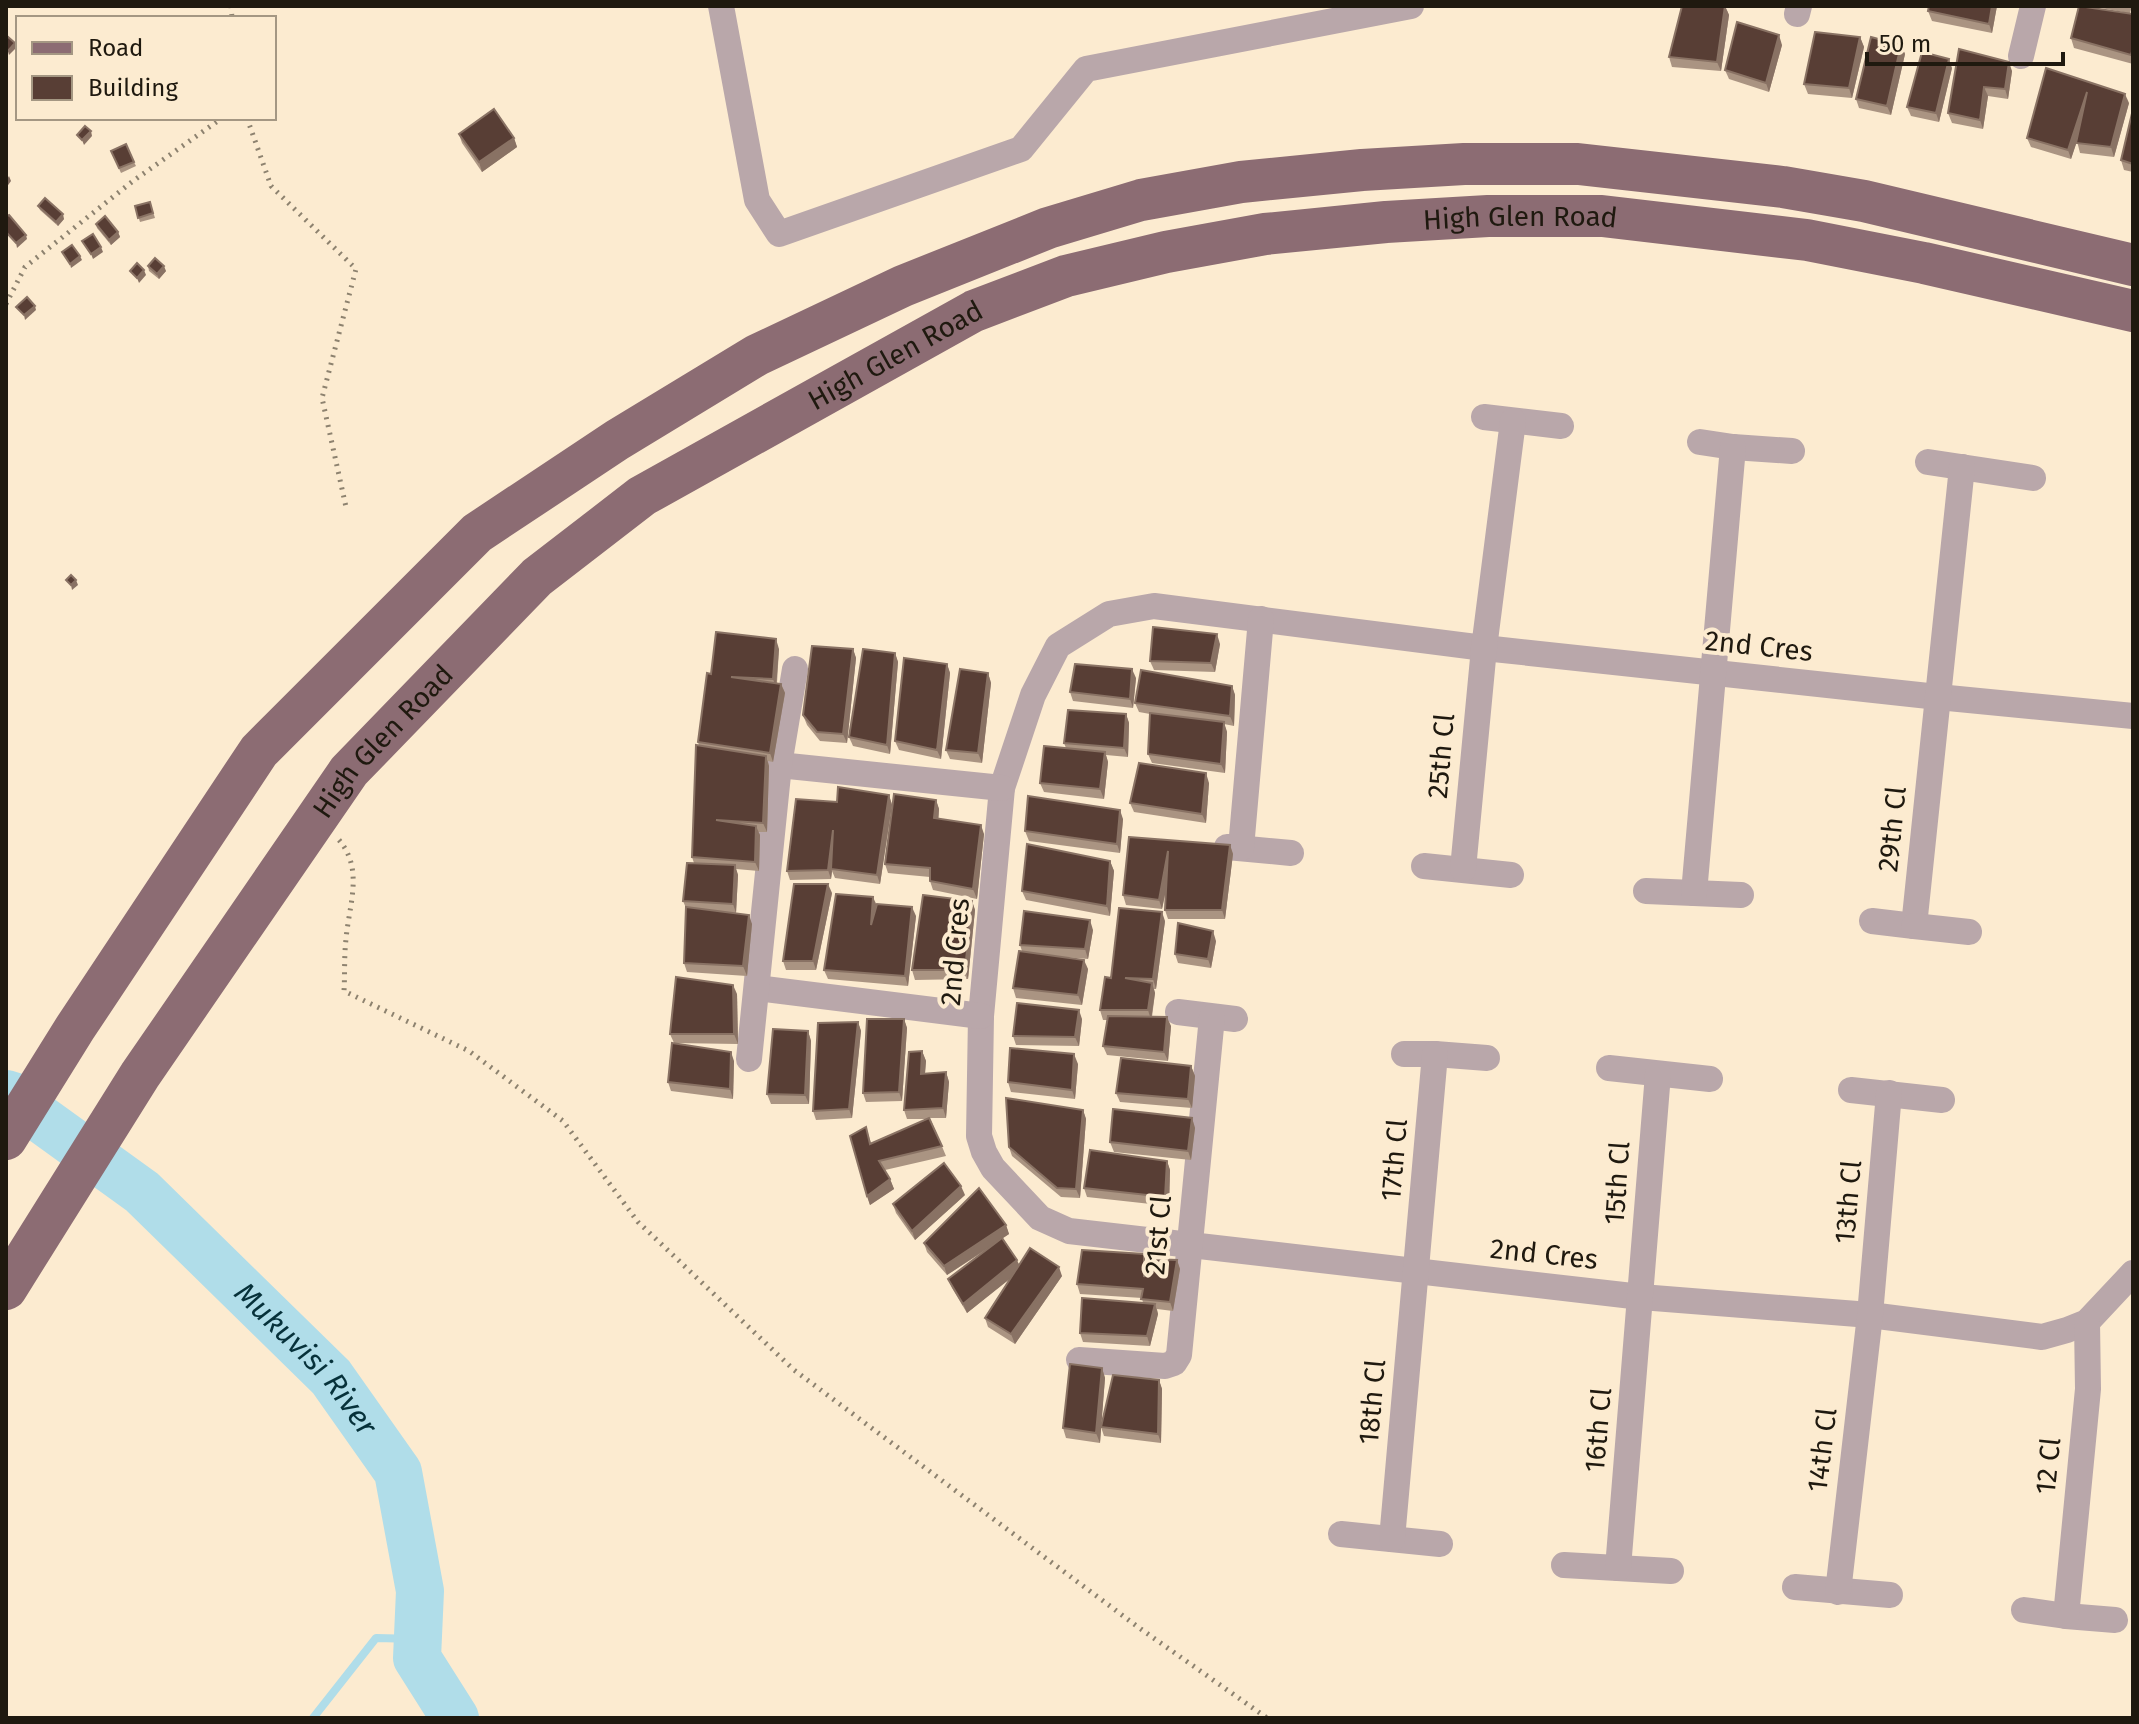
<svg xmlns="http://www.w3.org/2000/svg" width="2139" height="1724" font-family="'Fira Sans',sans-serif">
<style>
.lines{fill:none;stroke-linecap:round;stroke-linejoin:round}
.stream{stroke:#b0dde9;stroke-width:8}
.river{stroke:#b0dde9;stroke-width:48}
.path{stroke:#8d826f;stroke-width:5;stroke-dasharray:2 6;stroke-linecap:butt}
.street{stroke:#b9a7aa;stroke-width:26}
.primary{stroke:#8c6c73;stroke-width:42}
.wall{fill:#aa9482}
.shaded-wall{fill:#897264}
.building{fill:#583e35;stroke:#897264;stroke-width:2}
.labels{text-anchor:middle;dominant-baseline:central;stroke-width:8;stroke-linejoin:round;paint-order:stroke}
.street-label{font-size:28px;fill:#1f190f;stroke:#fcebd0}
.water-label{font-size:30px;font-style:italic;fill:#06313a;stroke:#fcebd0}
</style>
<rect width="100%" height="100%" fill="#fcebd0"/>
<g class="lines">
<!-- stream -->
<path class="stream" d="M313 1718 376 1638 418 1639"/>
<!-- river -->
<path class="river" id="s1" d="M6 1094 22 1099 27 1109 142 1192 331 1377 398 1472 420 1591 417 1658 455 1718"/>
<!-- path -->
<g class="path">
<path d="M231 6 232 18"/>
<path d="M247 118 271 186 356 269 322 398 346 507"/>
<path d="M6 304 25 267 133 181 222 118"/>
<path d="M339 840C364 869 349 905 346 939 344 956 345 974 344 991L469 1051 563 1121 638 1222 794 1370 1138 1627 1267 1718"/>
</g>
<!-- street -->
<g class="street">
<path d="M721 6 757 200 779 234 1021 149 1086 69 1411 6"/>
<path d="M1797 14 1799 6"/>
<path d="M2021 56 2033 6"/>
<path d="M1484 417 1561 426"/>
<path d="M1700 442 1733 447 1792 451"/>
<path d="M1928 462 2033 478"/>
<path d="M2133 716 1938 697 1484 648 1154 606 1109 614 1058 646 1033 695 1002 788 981 1016 979 1136 984 1152 993 1168 1040 1218 1069 1231 1641 1297 1870 1315 2042 1337 2067 1330 2087 1322 2133 1273"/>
<path d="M779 765 1002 788"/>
<path d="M1227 847 1291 853"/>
<path d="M1241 848 1261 619"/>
<path d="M1424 866 1511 875"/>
<path d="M1463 869 1484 648 1513 421"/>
<path d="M1646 891 1741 895"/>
<path d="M1694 893 1733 447"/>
<path d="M1872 921 1914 926 1962 467"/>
<path d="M1914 926 1969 932"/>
<path d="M757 988 981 1016"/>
<path d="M1178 1012 1235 1019"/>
<path d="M1404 1054H1435L1487 1058"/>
<path d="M749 1059 779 765 795 669"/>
<path d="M1609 1068 1710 1079"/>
<path d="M1851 1090 1942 1100"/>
<path d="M1079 1360 1165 1366 1174 1363 1179 1355 1212 1017"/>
<path d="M1341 1534 1440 1544"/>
<path d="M1392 1539 1435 1054"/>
<path d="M1564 1565 1671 1571"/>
<path d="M1618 1568 1658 1074"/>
<path d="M1795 1587 1890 1595"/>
<path d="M1838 1592 1870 1315 1889 1093"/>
<path d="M2024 1610 2066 1616 2115 1620"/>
<path d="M2066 1616 2088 1389 2087 1322"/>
</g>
<!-- primary -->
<g class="primary">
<path d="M6 1139 75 1028 259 751 477 533 617 440 757 355 903 286 1048 228 1141 200 1241 182 1362 170 1464 164H1578L1783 187 1864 201 2133 265"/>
<path id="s2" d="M6 1289 140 1075 349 771 537 577 642 496 974 311 1066 276 1166 252 1265 234 1386 222 1488 216H1602L1807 240 1924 263 2133 311"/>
</g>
</g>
<!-- wall -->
<g class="wall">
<path d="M1725 6 1729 15 1721 71 1672 67 1669 57Z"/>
<path d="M1929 6H1997L1992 33 1932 21 1928 11Z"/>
<path d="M2090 6H2132L2130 13 2133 14V64L2074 48 2071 38 2123 12Z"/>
<path d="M1860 37 1864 47 1852 98 1808 94 1804 84Z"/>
<path d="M1782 45 1769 92 1729 79 1725 70Z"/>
<path d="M1901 45 1905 54 1891 115 1859 108 1856 99Z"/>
<path d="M1959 49 2012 71 2008 99 1988 96 1983 129 1952 123 1948 113Z"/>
<path d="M1952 68 1939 122 1911 116 1907 107Z"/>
<path d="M2129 103 2114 157 2080 153 2077 141 2071 159 2031 147 2027 138Z"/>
<path d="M2133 109V172L2124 170 2121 160Z"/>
<path d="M459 134 514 138 517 147 482 172 462 143Z"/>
<path d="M111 151 134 162 136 166 121 173Z"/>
<path d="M150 202 155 218 140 222 135 206Z"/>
<path d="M38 206 64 219 58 226 40 210Z"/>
<path d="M96 224 118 232 120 237 111 245 97 228Z"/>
<path d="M148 266 166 271 159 279 149 271Z"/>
<path d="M1220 644 1215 672 1154 670 1150 661Z"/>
<path d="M779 649 777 683 781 684 785 693 773 762 768 761 769 766 767 832H758L760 835 759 871 736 869 738 875 736 913 752 924 747 976 687 972 684 963 686 908 683 901 694 863 692 857 699 746 698 742 711 674Z"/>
<path d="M853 649 856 658 847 743 820 741 807 725 803 715Z"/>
<path d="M895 653 898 662 890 754 853 746 849 737Z"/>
<path d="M947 664 950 673 941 759 899 750 895 741Z"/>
<path d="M988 673 991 683 982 763 950 759 946 750Z"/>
<path d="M1136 678 1133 708 1073 701 1070 692Z"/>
<path d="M1232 686 1235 695 1234 726 1224 724 1227 732 1225 773 1152 763 1148 754 1150 714 1139 712 1135 703Z"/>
<path d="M1126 714 1129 723 1128 757 1106 755 1108 762 1104 799 1044 792 1040 783 1066 748 1064 743Z"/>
<path d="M1209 783 1206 823 1134 812 1130 803Z"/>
<path d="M889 795 892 805 880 884 835 878 832 871 831 879 790 880 787 871 837 802Z"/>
<path d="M936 800 939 809 938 818 984 834 977 899 933 890 930 881V877L888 873 885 864Z"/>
<path d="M1123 819 1120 853 1029 841 1025 831Z"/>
<path d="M1230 845 1233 854 1225 919H1168L1165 910 1166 889 1162 909 1126 905 1123 895Z"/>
<path d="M1110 861 1114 871 1110 916 1026 900 1022 891Z"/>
<path d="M832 893 816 970H786L783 961Z"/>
<path d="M972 901 975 910 968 979 915 980 912 970Z"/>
<path d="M877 906 916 916 908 986 828 979 824 970Z"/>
<path d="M1165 921 1156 989H1154L1155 993 1152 1017 1171 1026 1168 1061 1107 1055 1103 1046 1107 1020H1103L1100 1010 1111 978Z"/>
<path d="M1093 930 1088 959 1064 957 1088 969 1082 1005 1016 998 1013 988 1022 951 1020 945Z"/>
<path d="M1216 941 1211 968 1178 963 1175 954Z"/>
<path d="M737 994 738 1044 674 1043 670 1034Z"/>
<path d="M904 1019 907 1028 902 1101 866 1102 863 1093Z"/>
<path d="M1082 1019 1079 1046 1016 1045 1013 1036Z"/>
<path d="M858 1022 861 1031 852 1118 816 1120 813 1111Z"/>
<path d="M808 1031 811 1041 809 1104H771L767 1094Z"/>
<path d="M922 1051 926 1061 925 1074 946 1072 949 1082 946 1118H930L946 1156 885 1170 890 1179 894 1189 870 1205 867 1196 866 1127 871 1143 927 1119H907L904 1110Z"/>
<path d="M734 1061 733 1099 671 1091 668 1082Z"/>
<path d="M1078 1064 1075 1099 1011 1092 1008 1082Z"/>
<path d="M1191 1066 1195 1076 1192 1108 1120 1102 1116 1093Z"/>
<path d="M1083 1110 1086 1119 1080 1198 1061 1197 1012 1156 1009 1147Z"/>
<path d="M1192 1118 1195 1128 1191 1160 1114 1152 1110 1142Z"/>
<path d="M1167 1161 1170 1170 1169 1206 1087 1197 1084 1188Z"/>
<path d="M965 1195 915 1240 896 1213 893 1204Z"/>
<path d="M1006 1225 1009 1234 1003 1238 1019 1264 1062 1276 1015 1344 988 1327 985 1318 1010 1278 967 1313 952 1288 948 1279 989 1248 947 1275 927 1252 924 1243Z"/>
<path d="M1177 1260 1180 1269 1173 1311 1157 1309 1158 1314 1150 1346 1083 1342 1080 1333 1143 1303 1142 1298 1080 1294 1077 1284 1147 1262Z"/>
<path d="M1102 1368 1105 1378 1101 1426 1159 1380 1162 1389 1161 1443 1104 1436 1101 1427 1100 1443 1066 1438 1063 1428Z"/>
</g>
<!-- shaded-wall -->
<g class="shaded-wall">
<path d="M1725 6 1729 15 1721 71 1717 62Z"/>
<path d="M1992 6H1997L1992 33 1989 24Z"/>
<path d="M1779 35 1782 45 1769 92 1766 83Z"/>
<path d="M1860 37 1864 47 1852 98 1849 88Z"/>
<path d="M15 43 17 47 9 55 8 51Z"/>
<path d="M1901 45 1905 54 1891 115 1887 106Z"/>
<path d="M1949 59 1952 68 1939 122 1936 113Z"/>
<path d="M2009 62 2012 71 2008 99 2005 89Z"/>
<path d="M1984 87 1988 96 1983 129 1980 120Z"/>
<path d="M2087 92 2090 102 2071 159 2068 150Z"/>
<path d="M2125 94 2129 103 2114 157 2111 147Z"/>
<path d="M91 131 92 136 84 145 82 140Z"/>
<path d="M514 138 517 147 482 172 479 162Z"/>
<path d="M9 176 11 181 6 188V181Z"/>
<path d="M63 214 64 219 58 226 56 222Z"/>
<path d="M118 232 120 237 111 245 109 240Z"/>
<path d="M26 235 27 239 17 248 16 243Z"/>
<path d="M101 247 103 252 93 259 91 254Z"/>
<path d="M80 256 82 260 71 268 70 264Z"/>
<path d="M164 266 166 271 159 279 157 274Z"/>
<path d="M144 270 146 275 139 283 137 278Z"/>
<path d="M35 306 36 310 25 320 24 315Z"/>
<path d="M76 580 78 585 72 590 71 585Z"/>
<path d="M1217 634 1220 644 1215 672 1211 663Z"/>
<path d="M776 639 779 649 776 688 773 679Z"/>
<path d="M853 649 856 658 847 743 843 734Z"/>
<path d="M895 653 898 662 890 754 887 745Z"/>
<path d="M947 664 950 673 941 759 937 750Z"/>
<path d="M1132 669 1136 678 1133 708 1130 699Z"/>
<path d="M988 673 991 683 982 763 978 753Z"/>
<path d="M781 684 785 693 773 762 770 753Z"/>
<path d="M1232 686 1235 695 1234 726 1230 716Z"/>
<path d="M1126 714 1129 723 1128 757 1124 748Z"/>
<path d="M1224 722 1227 732 1225 773 1221 764Z"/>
<path d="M1105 752 1108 762 1104 799 1100 789Z"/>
<path d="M766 756 769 766 767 832 763 823Z"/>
<path d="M1206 773 1209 783 1206 823 1202 814Z"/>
<path d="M889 795 892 805 880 884 877 875Z"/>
<path d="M936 800 939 809 938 827 934 818Z"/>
<path d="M1120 810 1123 819 1120 853 1117 844Z"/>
<path d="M981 825 984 834 977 899 973 889Z"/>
<path d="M756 826 760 835 759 871 755 862Z"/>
<path d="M833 830 831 869 832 871 831 879 828 870Z"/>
<path d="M1230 845 1233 854 1225 919 1222 910Z"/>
<path d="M1168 851 1172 861 1162 909 1159 900Z"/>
<path d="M1110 861 1114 871 1110 916 1107 906Z"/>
<path d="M735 865 738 875 736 913 733 904Z"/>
<path d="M828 884 832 893 816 970 813 961Z"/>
<path d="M873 897 877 906 871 925Z"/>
<path d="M972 901 975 910 968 979 965 970Z"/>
<path d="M912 907 916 916 908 986 905 976Z"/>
<path d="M1162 912 1165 921 1156 989 1153 979Z"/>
<path d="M749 915 752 924 747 976 743 966Z"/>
<path d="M1090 920 1093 930 1088 959 1085 949Z"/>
<path d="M1213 931 1216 941 1211 968 1208 959Z"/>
<path d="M1084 960 1088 969 1082 1005 1078 995Z"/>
<path d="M1152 983 1155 993 1151 1020 1148 1010Z"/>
<path d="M733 985 737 994 738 1044 734 1034Z"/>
<path d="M1079 1010 1082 1019 1079 1046 1075 1037Z"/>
<path d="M1167 1017 1171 1026 1168 1061 1164 1052Z"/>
<path d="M904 1019 907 1028 902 1101 899 1092Z"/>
<path d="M858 1022 861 1031 852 1118 849 1109Z"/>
<path d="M808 1031 811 1041 809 1104 805 1095Z"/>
<path d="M922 1051 926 1061 924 1084 921 1074Z"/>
<path d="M731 1052 734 1061 733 1099 730 1089Z"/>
<path d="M1074 1054 1078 1064 1075 1099 1072 1090Z"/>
<path d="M1191 1066 1195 1076 1192 1108 1188 1099Z"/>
<path d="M946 1072 949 1082 946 1118 943 1108Z"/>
<path d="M1083 1110 1086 1119 1080 1198 1076 1189Z"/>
<path d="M1192 1118 1195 1128 1191 1160 1188 1151Z"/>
<path d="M1167 1161 1170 1170 1169 1206 1165 1197Z"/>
<path d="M890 1179 894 1189 870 1205 867 1196Z"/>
<path d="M961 1186 965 1195 915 1240 912 1231Z"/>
<path d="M1006 1225 1009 1234 947 1275 944 1266Z"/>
<path d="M1017 1260 1021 1270 967 1313 963 1304Z"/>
<path d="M1177 1260 1180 1269 1173 1311 1170 1302Z"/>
<path d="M1059 1267 1062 1276 1015 1344 1011 1334Z"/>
<path d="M1155 1304 1158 1314 1150 1346 1147 1336Z"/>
<path d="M1102 1368 1105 1378 1100 1443 1096 1433Z"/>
<path d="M1159 1380 1162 1389 1161 1443 1158 1434Z"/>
</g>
<!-- building -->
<g class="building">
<path d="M1682 6H1725L1717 62 1669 57Z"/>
<path d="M1929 6H1992L1989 24 1928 11Z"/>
<path d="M2079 6 2133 14V48L2131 55 2071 38Z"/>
<path d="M1737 22 1779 35 1766 83 1725 70Z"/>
<path d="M1815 32 1860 37 1849 88 1804 84Z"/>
<path d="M7 36 15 43 8 51 6 49Z"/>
<path d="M1871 37 1901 45 1887 106 1856 99Z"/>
<path d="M1959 49 2009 62 2005 89 1984 87 1980 120 1948 113Z"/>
<path d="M1922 52 1949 59 1936 113 1907 107Z"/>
<path d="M2046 68 2125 94 2111 147 2076 143 2087 92 2068 150 2027 138Z"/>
<path d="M494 109 514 138 479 162 459 134Z"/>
<path d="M2133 109V164L2121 160Z"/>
<path d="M85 126 91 131 82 140 77 135Z"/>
<path d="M126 144 134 162 119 168 111 151Z"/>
<path d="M45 198 63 214 56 222 38 206Z"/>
<path d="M150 202 153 213 138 218 135 206Z"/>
<path d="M9 215 26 235 16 243 6 232V217Z"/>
<path d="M105 216 118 232 109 240 96 224Z"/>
<path d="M93 234 101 247 91 254 82 241Z"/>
<path d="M72 245 80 256 70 264 62 252Z"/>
<path d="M155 258 164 266 157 274 148 266Z"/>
<path d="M137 263 144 270 137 278 130 271Z"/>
<path d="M27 297 35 306 24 315 16 307Z"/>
<path d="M71 575 76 580 71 585 66 580Z"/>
<path d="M1153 627 1217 634 1211 663 1150 661Z"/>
<path d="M716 632 776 639 773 679 731 677 781 684 770 753 698 742 707 673 711 674Z"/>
<path d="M812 646 853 649 843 734 817 732 803 715Z"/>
<path d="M863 649 895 653 887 745 849 737Z"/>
<path d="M904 658 947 664 937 750 895 741Z"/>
<path d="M1075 664 1132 669 1130 699 1070 692Z"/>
<path d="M960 669 988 673 978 753 946 750Z"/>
<path d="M1141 670 1232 686 1230 716 1135 703Z"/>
<path d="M1068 710 1126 714 1124 748 1064 743Z"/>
<path d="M1150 713 1224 722 1221 764 1148 754Z"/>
<path d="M696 745 766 756 763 823 716 820 756 826 755 862 692 857Z"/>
<path d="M1044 746 1105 752 1100 789 1040 783Z"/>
<path d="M1139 763 1206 773 1202 814 1130 803Z"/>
<path d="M838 787 889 795 877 875 831 869 833 830 828 870 787 871 796 799 837 802Z"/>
<path d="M894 794 936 800 934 818 981 825 973 889 930 881V868L885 864Z"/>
<path d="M1028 796 1120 810 1117 844 1025 831Z"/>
<path d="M1129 837 1230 845 1222 910H1165L1168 851 1159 900 1123 895Z"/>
<path d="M1027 844 1110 861 1107 906 1022 891Z"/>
<path d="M687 863 735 865 733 904 683 901Z"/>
<path d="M794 884H828L813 961H783Z"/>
<path d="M836 894 873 897 871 925 877 904 912 907 905 976 824 970Z"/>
<path d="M923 895 972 901 965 970H912Z"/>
<path d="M686 907 749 915 743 966 684 963Z"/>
<path d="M1119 908 1162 912 1153 979 1125 978 1152 983 1148 1010H1100L1105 977 1111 978Z"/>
<path d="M1024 911 1090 920 1085 949 1020 945Z"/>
<path d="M1178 923 1213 931 1208 959 1175 954Z"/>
<path d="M1019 951 1084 960 1078 995 1013 988Z"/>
<path d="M676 977 733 985 734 1034H670Z"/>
<path d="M1017 1003 1079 1010 1075 1037 1013 1036Z"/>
<path d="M1108 1016 1167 1017 1164 1052 1103 1046Z"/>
<path d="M867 1019H904L899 1092 863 1093Z"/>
<path d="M858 1022 849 1109 813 1111 818 1023Z"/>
<path d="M773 1029 808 1031 805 1095 767 1094Z"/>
<path d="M672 1043 731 1052 730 1089 668 1082Z"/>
<path d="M1010 1048 1074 1054 1072 1090 1008 1082Z"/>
<path d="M922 1051 921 1074 946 1072 943 1108 904 1110 909 1052Z"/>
<path d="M1121 1058 1191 1066 1188 1099 1116 1093Z"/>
<path d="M1006 1098 1083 1110 1076 1189 1057 1188 1009 1147Z"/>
<path d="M1113 1109 1192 1118 1188 1151 1110 1142Z"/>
<path d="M929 1118 942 1146 879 1161 890 1179 867 1196 850 1136 866 1127 870 1144Z"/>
<path d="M1090 1150 1167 1161 1165 1197 1084 1188Z"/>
<path d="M944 1163 961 1186 912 1231 893 1204Z"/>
<path d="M979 1188 1006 1225 944 1266 924 1243Z"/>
<path d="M1002 1238 1017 1260 963 1304 948 1279Z"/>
<path d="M1030 1248 1059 1267 1011 1334 985 1318Z"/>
<path d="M1082 1250 1144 1254V1277L1148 1259 1177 1260 1170 1302 1141 1299 1143 1289 1077 1284Z"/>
<path d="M1082 1298 1155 1304 1147 1336 1080 1333Z"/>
<path d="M1070 1364 1102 1368 1096 1433 1063 1428Z"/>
<path d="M1113 1375 1159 1380 1158 1434 1101 1427Z"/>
</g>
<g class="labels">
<!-- street labels -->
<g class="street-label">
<text stroke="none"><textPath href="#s2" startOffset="1962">High Glen Road</textPath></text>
<text stroke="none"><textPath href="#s2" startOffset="1314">High Glen Road</textPath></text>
<text transform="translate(1759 646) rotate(6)">2nd Cres</text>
<text stroke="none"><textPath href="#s2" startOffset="666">High Glen Road</textPath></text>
<text transform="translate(1441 756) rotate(-85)">25th Cl</text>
<text transform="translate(1892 829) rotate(-84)">29th Cl</text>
<text transform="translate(955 952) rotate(-85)">2nd Cres</text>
<text transform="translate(1394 1160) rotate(-85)">17th Cl</text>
<text transform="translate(1617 1183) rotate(-86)">15th Cl</text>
<text transform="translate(1848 1202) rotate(-85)">13th Cl</text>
<text transform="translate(1158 1235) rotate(-85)">21st Cl</text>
<text transform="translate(1544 1254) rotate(6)">2nd Cres</text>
<text transform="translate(1372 1402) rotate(-85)">18th Cl</text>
<text transform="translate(1598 1430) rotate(-85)">16th Cl</text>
<text transform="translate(1822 1450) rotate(-83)">14th Cl</text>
<text transform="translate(2048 1466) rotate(-84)">12 Cl</text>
</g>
<!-- water labels -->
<g class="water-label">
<text stroke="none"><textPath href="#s1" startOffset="404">Mukuvisi River</textPath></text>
</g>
</g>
<!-- border -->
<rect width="2139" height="1724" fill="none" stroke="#1f190f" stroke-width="16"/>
<!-- legend -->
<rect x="16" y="16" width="260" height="104" fill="#fcebd0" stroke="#a49783" stroke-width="2"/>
<rect x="32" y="42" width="40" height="12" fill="#8c6c73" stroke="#a49783" stroke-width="2"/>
<text x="88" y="56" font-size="24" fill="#1f190f">Road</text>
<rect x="32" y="76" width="40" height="24" fill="#583e35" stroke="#a49783" stroke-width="2"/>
<text x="88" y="96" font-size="24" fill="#1f190f">Building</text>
<!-- scale -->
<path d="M1867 52v12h196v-12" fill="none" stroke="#1f190f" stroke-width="4"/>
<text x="1879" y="52" font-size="24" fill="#1f190f" stroke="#fcebd0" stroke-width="6" paint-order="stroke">50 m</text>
</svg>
